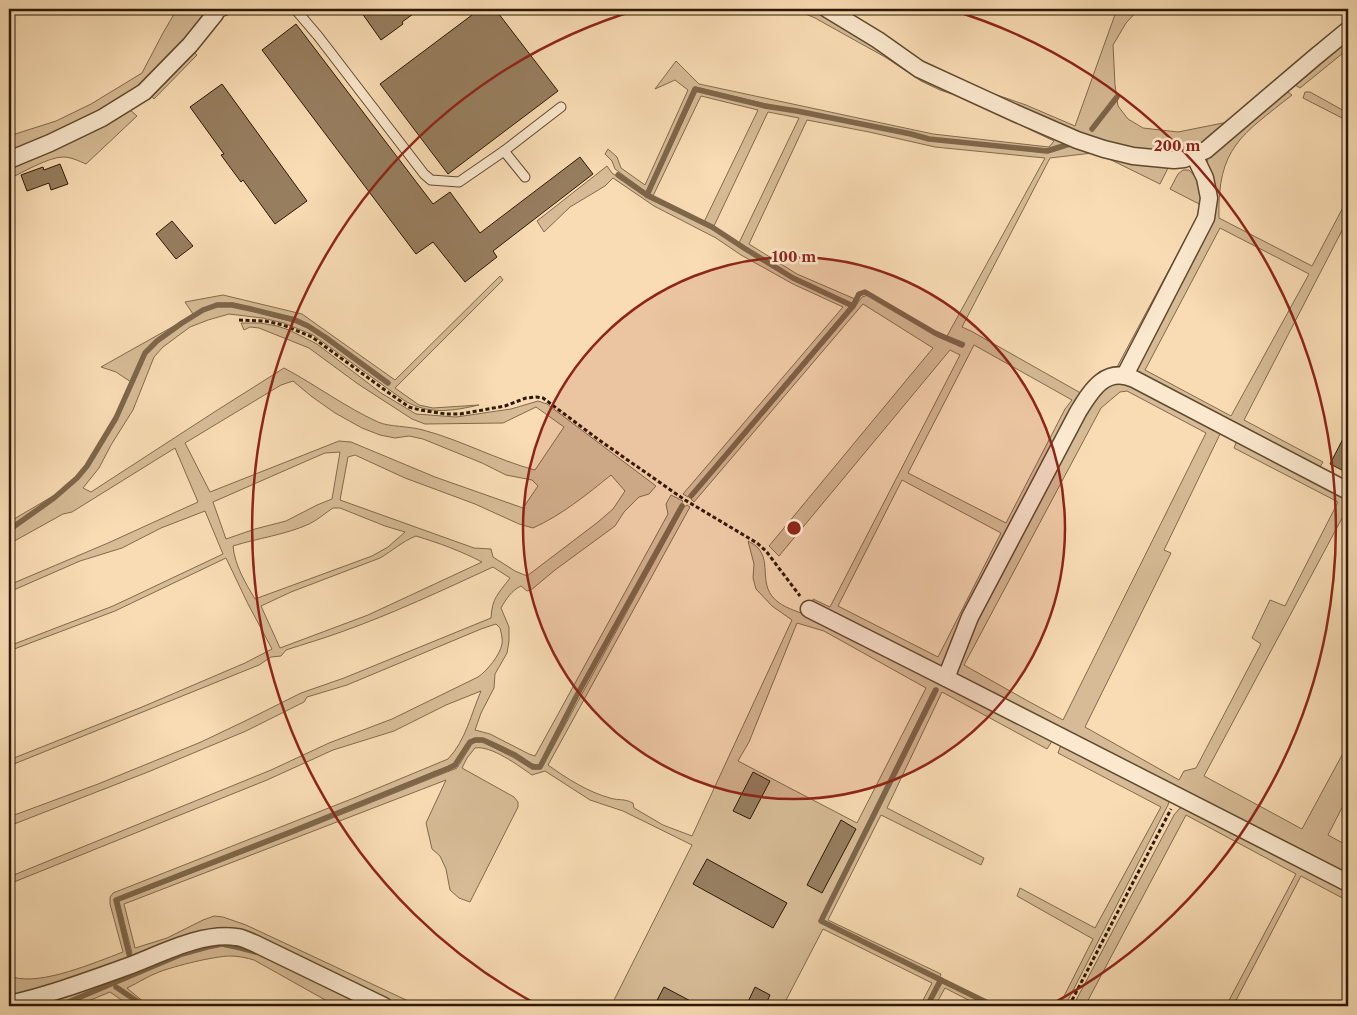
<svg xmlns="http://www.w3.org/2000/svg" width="1357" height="1015" font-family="'Libre Caslon Text',serif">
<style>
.green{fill:#d6bb96;stroke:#826a4c;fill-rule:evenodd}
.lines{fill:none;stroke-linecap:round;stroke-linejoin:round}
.stream{stroke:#7e6649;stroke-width:5.5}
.building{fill:#977e5f;stroke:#2d1903}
.lane-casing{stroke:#604a2f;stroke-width:11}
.street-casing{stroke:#604a2f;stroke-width:19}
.path{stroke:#2d1903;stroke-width:3;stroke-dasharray:4 2.5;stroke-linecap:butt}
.lane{stroke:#fbe8ce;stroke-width:9}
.street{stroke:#fbe8ce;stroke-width:16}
.ring{fill:none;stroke:#8f2418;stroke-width:2.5}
.centre{fill:#8f2418;stroke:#fbe8ce;stroke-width:2.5}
.ring-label{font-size:15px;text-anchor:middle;font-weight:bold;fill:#8f2418;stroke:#fbe8ce;stroke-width:5;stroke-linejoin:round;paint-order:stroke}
</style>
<rect width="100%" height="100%" fill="#f9dcb4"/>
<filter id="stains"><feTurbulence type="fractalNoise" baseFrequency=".004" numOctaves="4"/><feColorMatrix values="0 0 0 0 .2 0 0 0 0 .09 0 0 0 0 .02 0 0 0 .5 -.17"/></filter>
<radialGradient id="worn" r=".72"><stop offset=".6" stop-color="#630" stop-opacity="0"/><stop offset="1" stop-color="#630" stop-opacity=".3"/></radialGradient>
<!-- green -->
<g class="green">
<path d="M177 9H208L202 21 139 89 120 104 9 154V136L56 121 91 104 142 73 163 33Z"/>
<path d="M794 9H817L1071 142 1047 150 930 138 912 132 766 104 695 87 646 192 615 169 612 161 605 154 608 149 617 157 621 168 645 185 688 90 675 80 655 89 676 61 699 84 933 134 1049 147 1054 141 961 97 940 90 921 81 885 57 815 18Z"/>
<path d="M1117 9H1139L1126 23 1113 45 1115 85 1118 106 1128 119 1143 128 1178 132 1233 121 1204 147 1174 158 1077 138 939 75 1026 105 1075 126Z"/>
<path d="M1348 37V49L1300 88 1292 83Z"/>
<path d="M192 50 197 55 154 99 150 94Z"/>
<path d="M1284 89 1292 95C1242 135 1217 147 1219 218L1312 266 1348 198V219L1244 420 1323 462 1318 470 1139 378 1135 370 1210 221 1207 167 1208 157ZM1220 228 1309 274 1231 416 1145 370Z"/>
<path d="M697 91 766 107 868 126 929 140 1048 153 1076 144 1169 166 1160 184 1101 155 1092 153 1050 158 962 327 971 331 1086 396 941 668 814 606 813 599 830 607 960 355 950 350 779 556 769 546 933 348 863 304 694 502 691 499 855 307 862 297 868 295 938 337 963 347 965 343 947 336 1045 158 935 147 869 132 807 120 749 244 797 274 855 299 852 304 794 277 739 243 799 118 768 112 714 226 704 222 758 110 701 96 653 196 649 194ZM974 345 1072 400 1065 409 1006 523 908 473ZM902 480 1001 533 938 657 838 606Z"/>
<path d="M1305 92H1310L1348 113V121L1303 98Z"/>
<path d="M128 108 137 116 86 164C79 161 71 157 63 157 49 157 23 172 9 179V170L58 147Z"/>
<path d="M607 166 612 173 647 198 711 228 742 249 793 279 850 306 688 497 683 494 843 307 793 284 741 255 716 238 654 206 613 178 605 186 570 207 544 232 537 221Z"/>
<path d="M1183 170H1189L1200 182 1205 211 1125 371 1117 367 1201 210V205L1170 189 1178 174Z"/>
<path d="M500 276 503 280 395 388 419 405 433 408 479 405C452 411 430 415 405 401L313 335 284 323 262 318 229 314 208 320 190 327 163 347 154 357 133 410 111 445 99 468 83 488 91 492 219 409 284 368C316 385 345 407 378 422 389 427 409 426 423 430 461 440 497 460 535 470L564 427 536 407 503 423 425 424 412 419 358 384 309 348 259 328 250 327 244 330 241 323H260L277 326 289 330 317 344 381 393 416 414 456 417 511 409 538 401 547 404 656 486 649 494 639 497 624 512 615 526 555 570 531 590 527 591 521 586C512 590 506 599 501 608L509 627V641L507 653 495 674 494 688 481 713 475 730 490 734 529 754 535 756 668 514 666 504 671 495 683 501 575 697 539 765C531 765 525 760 518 756 510 750 486 737 476 738 463 740 462 757 454 764 450 768 441 769 436 771L293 830 115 899 128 954 129 956 132 953 119 901 295 833 457 768 472 744 476 742H483L514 758 532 769H541L684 507 687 505 690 507 548 765C566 778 588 792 610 798 620 801 623 798 633 803L634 808 663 825 692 836 792 620 772 606 756 589 753 578 754 564 748 541C751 543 756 545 758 548 772 563 757 586 778 602 787 609 800 612 811 617L1054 738 1047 749 942 692 887 808 984 858 981 865 881 815 828 920 941 974 940 977 823 920 938 689 934 688 819 921 938 980 925 1006H920L932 983 823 929 783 1006H611L692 845 623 811 590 800 545 771 532 775C519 766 491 745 475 748L467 758 462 768 514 797 518 802V807L470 902 459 898 450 890 446 869 440 856 432 849 426 823 446 780 124 904 135 948 167 938 203 920 214 916 223 917 246 925 419 1006H396L246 936 23 994 9 993V969L13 977C41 986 96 962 123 952L110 904V897L113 893 354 798 448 759C466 740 471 714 481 691L446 705 394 731 333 750 267 780 9 884V877L271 770 329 743 392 719 478 677C487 671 500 655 502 644 503 639 501 633 500 628L496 624 481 629 347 685 307 697 304 702 246 731 148 772 9 826V817L98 784 201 742 245 721 301 693 344 678 491 618C492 598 498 594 510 578L493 567C443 590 392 614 341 632 322 639 304 644 286 650L281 656 271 657 259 665 9 766V760L142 707 245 663 272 649 248 604 226 558 115 611 9 651V646L113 606 223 554 205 511 161 528 122 548 80 561 9 592V585L108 543 198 502 175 448 72 512 63 514 9 544V531L55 499 78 479 97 452 117 419 146 354 158 342 183 324 203 311 217 306H232L294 322 307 327 324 338 387 384 389 382 325 335 308 325 295 319 233 303H216L193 314 185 302 223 295 302 314 395 380ZM293 381 311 396 335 413 362 428 380 435 395 438 409 436 423 439 482 463 506 475 532 480 538 486 523 508 435 477 351 442 339 441 210 492 185 443 281 385ZM340 452 332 499 317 505 286 521 255 529 226 539 213 502 311 459 325 453ZM355 455 405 478 475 504 519 524 533 528C562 515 586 495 611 475L625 491 613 509 598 522 527 576 515 571 493 557 491 549 474 548 340 500 348 457ZM333 508H340L385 526 405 532 388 547 372 556 255 599C245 582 235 566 233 546 258 538 285 535 309 524 318 520 325 513 333 508ZM416 536C439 543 461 551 482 562L368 615 280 648 261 606 291 592 380 558C392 551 403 541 416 536ZM797 623 824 631 926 688 857 823 738 761 749 742Z"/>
<path d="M181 322 156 340 144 352 131 382 116 372 101 367Z"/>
<path d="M1123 380 1222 430 1164 550 1171 553 1085 727 1179 780 1184 771 1196 768 1261 644 1252 638 1270 600 1285 606 1338 502 1234 448 1238 438 1348 496V507L1204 776 1302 829 1348 744V796L1328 835 1348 846V879L956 675 975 619 1064 448 1102 388ZM1127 391 1206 433 1063 720 1026 700 964 665 1101 408 1120 392Z"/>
<path d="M53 496 14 525 9 528V522Z"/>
<path d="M1062 742 1170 798 1168 805 1065 1006H1059L1093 939 1017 896 1020 888 1095 928 1161 807 1058 753Z"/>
<path d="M1186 806 1348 886V901L1301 876 1233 1006H1226L1296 874 1186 815 1085 1006H1073L1174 815 1179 809Z"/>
<path d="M231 940 292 966 238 945 222 943 181 953 55 1006H24L188 947Z"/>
<path d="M222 945C273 953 318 983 363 1006H336L254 960C247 958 239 956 231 956 214 956 175 966 159 972 148 976 138 983 127 988L140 999 152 1006H146L121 989 118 990 142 1006H130L110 992 76 1006H62L182 955Z"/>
<path d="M941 982 991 1006H980L945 988 935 1006H928Z"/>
</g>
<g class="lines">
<!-- stream -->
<g class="stream">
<path d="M1092 129 1117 97"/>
<path d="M618 175 647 195 712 227 744 248 793 278 853 306 691 496"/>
<path d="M647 195 695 89 765 106 797 111 911 134 929 139 1047 151 1073 143"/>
<path d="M853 306 859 294 865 292 935 333 962 345"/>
<path d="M9 530 54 498 77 478 87 466 116 418 145 353 157 341 182 323 203 310 217 305H232L251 309 295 320 308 326 325 337 388 383"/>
<path d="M936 690 821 921 941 980"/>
<path d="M129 954 116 900 293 831 449 768 455 765 470 742 475 740H483L515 755 533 767H540L576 697 682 506"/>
<path d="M116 987 144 1006"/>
<path d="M59 1006 182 954 207 947 222 944 237 947 256 952"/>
<path d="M927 1006 941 980 994 1006"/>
</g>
</g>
<!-- building -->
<g class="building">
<path d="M359 9H420L402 22 403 24 381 40Z"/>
<path d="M480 9H495L558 91 448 174 380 84Z"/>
<path d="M296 24 433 204 450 192 480 233 580 157 593 174 493 251 497 257 465 282 433 242 416 254 262 50Z"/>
<path d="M222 84 307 201 275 224 243 180 241 182 221 155 224 154 190 107Z"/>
<path d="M60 164 68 184 51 190 49 183 27 191 21 175 43 167 44 170Z"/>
<path d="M172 221 193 246 176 259 156 234Z"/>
<path d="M1348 429V473L1330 464Z"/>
<path d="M753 772 770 781 750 819 733 811Z"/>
<path d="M841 820 856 829 822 893 807 885Z"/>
<path d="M707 859 787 903 773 928 693 884Z"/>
<path d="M664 987 700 1006H654Z"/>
<path d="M755 987 770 995 765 1006H746Z"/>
</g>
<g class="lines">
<defs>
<g id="lane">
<path d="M295 9 318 36 424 174 431 180 459 182 504 151 561 107"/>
<path d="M215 14 229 9"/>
<path d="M504 151 525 177"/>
</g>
<g id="street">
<path d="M827 9 878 40 919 69 1015 113 1077 140 1104 149 1133 156 1174 160 1184 159 1206 150 1314 58 1348 30"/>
<path d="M9 160 50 143 102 118 144 92 190 45 215 14 217 9"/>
<path d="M1125 375 1206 218 1209 198 1205 178 1194 155"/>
<path d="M809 609 946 678 1348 883"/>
<path d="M946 678 970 617 1078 412C1091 391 1105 366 1134 379L1348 491"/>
<path d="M9 1004C49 995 87 981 126 967 159 955 200 932 236 937 242 937 248 941 254 943L384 1006"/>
</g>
</defs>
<!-- lane casing -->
<use href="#lane" class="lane-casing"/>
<!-- street casing -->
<use href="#street" class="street-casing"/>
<!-- path -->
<g class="path">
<path d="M239 320 265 321 283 325 312 337 389 393 409 407 420 410 446 414H460L505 406 526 398 536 397 543 398 599 440 685 500 757 543 766 551 800 596"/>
<path d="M1069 1006 1171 809"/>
</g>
<!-- lane -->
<use href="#lane" class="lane"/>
<!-- street -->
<use href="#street" class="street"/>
</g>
<!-- distance rings -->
<circle cx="794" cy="528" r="271" fill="#8f2418" fill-opacity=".12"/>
<g class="ring">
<circle cx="794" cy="528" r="271"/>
<path d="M540 1006A541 541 0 0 1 640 9M948 9A541 541 0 0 1 1048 1006"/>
</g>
<circle cx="794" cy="528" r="8" class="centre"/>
<g class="ring-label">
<text x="1177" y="151">200 m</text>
<text x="794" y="262">100 m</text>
</g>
<!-- margin -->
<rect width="1357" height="1015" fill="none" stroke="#f9dcb4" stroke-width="30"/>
<rect x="10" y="10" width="1337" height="995" fill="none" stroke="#2d1903" stroke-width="2.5"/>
<rect x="15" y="15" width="1327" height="985" fill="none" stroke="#2d1903"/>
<rect width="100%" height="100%" filter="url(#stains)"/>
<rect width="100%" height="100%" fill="url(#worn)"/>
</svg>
